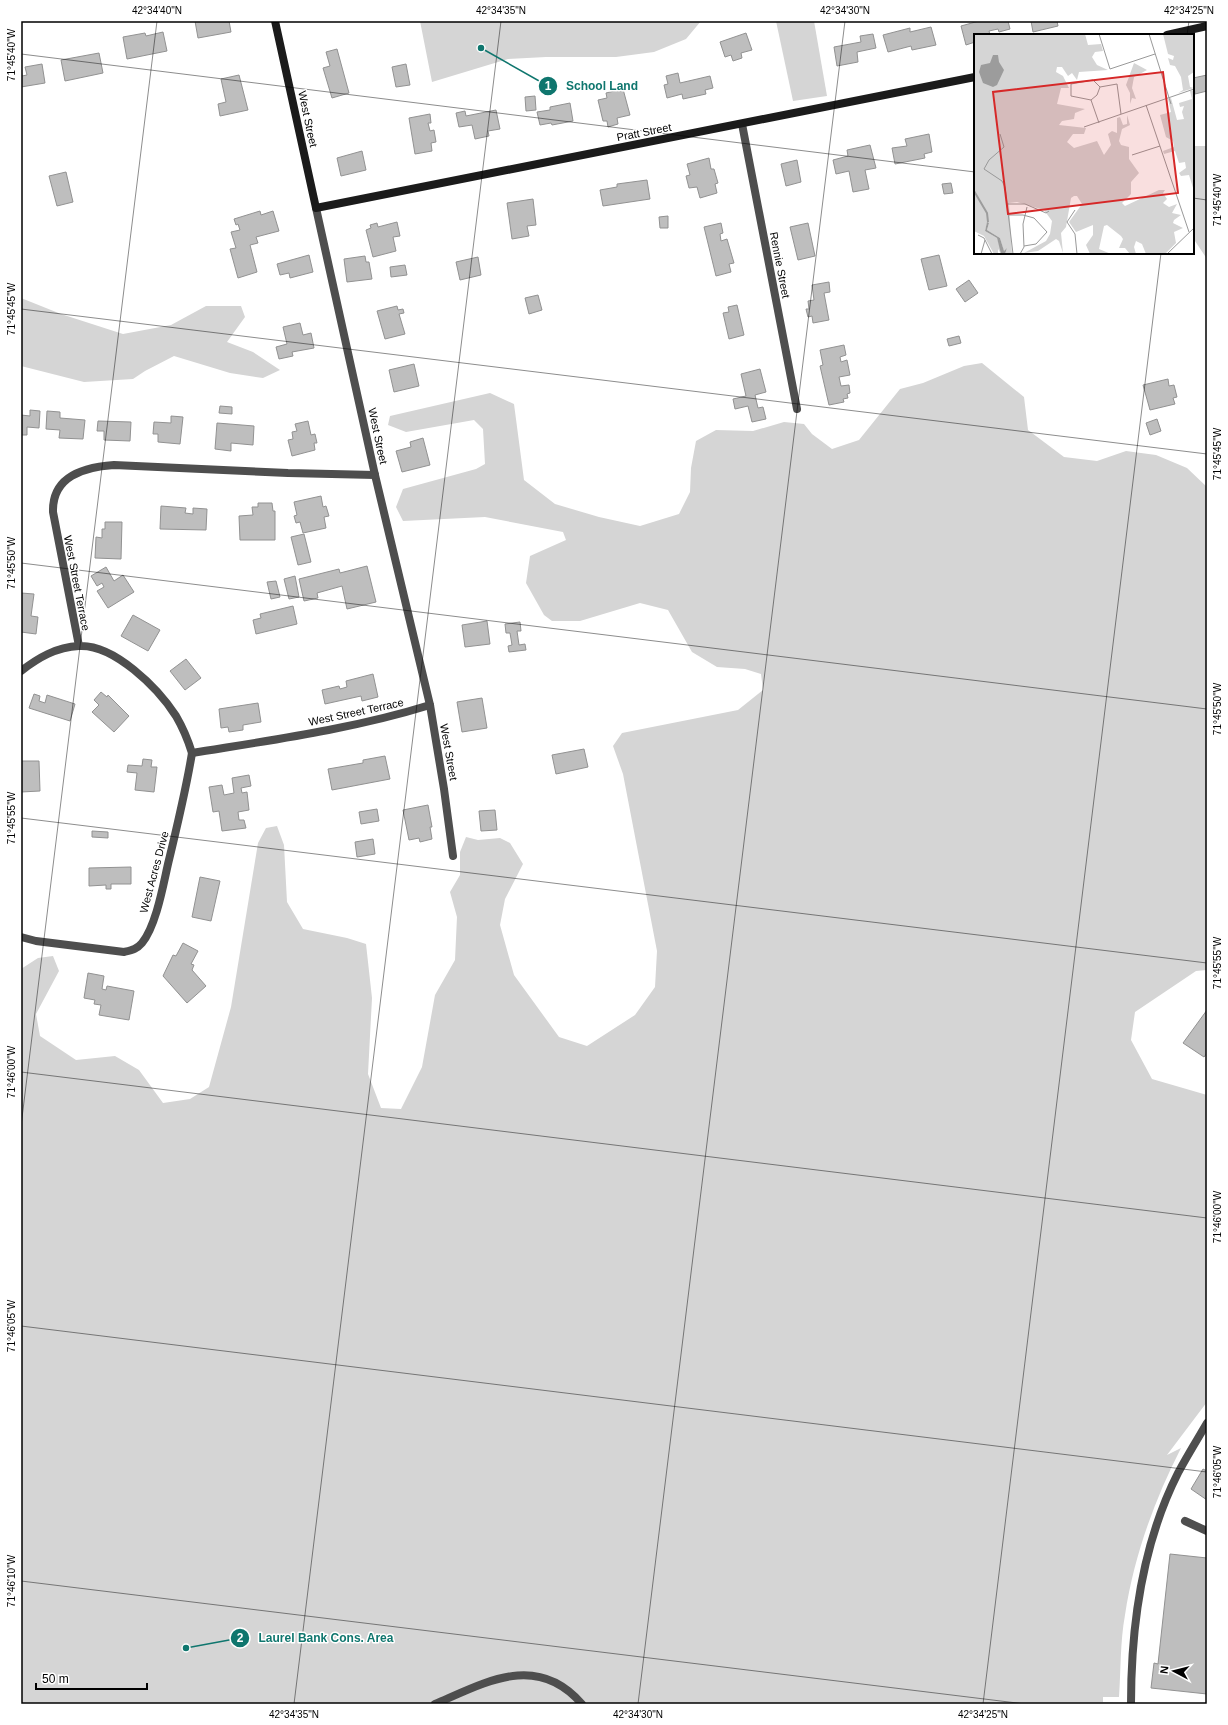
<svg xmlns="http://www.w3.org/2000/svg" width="1228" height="1725" font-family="Arial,sans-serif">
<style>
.green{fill:#d5d5d5}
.building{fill:#bebebe;stroke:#929292}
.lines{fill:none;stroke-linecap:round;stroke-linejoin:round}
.lane{stroke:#4e4e4e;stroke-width:8}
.street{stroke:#4e4e4e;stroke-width:8}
.secondary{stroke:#1b1b1b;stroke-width:8}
.ticks{fill:none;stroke:#000;stroke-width:1;stroke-opacity:0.45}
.labels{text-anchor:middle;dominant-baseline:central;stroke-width:3;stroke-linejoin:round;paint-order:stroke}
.street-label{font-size:11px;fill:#000;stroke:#fff}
.inset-river{fill:none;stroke:#9c9c9c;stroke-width:2}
.inset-road{fill:none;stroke:#999;stroke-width:1}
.view{fill:#d62828;fill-opacity:0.15;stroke:#d62828;stroke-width:2}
.inset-edge{fill:none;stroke:#000;stroke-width:2}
.leader{fill:none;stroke:#0f766e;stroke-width:1.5}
.callout-dot{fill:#0f766e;stroke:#fff;stroke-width:1.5}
.mark-label{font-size:12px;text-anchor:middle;font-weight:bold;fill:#fff}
.callout-label{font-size:12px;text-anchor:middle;font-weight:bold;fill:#0f766e;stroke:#fff;stroke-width:3;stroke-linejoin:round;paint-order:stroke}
.neatline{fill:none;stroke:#000;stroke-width:1.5}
.ticks-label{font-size:10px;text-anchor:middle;fill:#000}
</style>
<rect width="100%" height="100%" fill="#fff"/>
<!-- green -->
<g class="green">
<path d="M420 21H701L686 39 654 52 616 57H546L508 59 432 82Z"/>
<path d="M776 21H814L827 96 793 101Z"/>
<path d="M1193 142 1194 146H1207V259L1193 238Z"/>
<path d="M21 298 61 314 123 334 171 325 206 306H241L245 317 227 342 253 352 280 370 263 378 230 373 174 356 145 371 133 379 84 382 21 366Z"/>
<path d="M982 363 1024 397 1028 430 1064 457 1097 461 1126 451 1156 455 1187 468 1207 487V970L1196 971 1135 1012 1131 1040 1152 1079 1207 1095V1402L1167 1455 1181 1448C1154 1501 1134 1556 1125 1615 1120 1642 1121 1670 1119 1697H1103V1702L1207 1704H21V969L38 958 53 956 59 971 36 1014 40 1036 76 1060 115 1056 139 1070 163 1103 190 1099 209 1087 231 1007 258 843 266 828 277 826 284 845 287 902 303 929 347 938 366 944 372 998 368 1074 381 1108 401 1109 422 1067 435 995 455 960 457 917 450 892 460 875V852L466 837 478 840 500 838 510 843 523 864 505 899 500 925 514 975 559 1037 587 1046 635 1015 655 987 657 951 623 774 613 746 622 733 738 710 763 690 761 674 745 669 717 667 692 652 668 610 640 603 580 621H552L544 615 526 583 530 556 566 540 563 532 485 517 403 521 396 507 403 489 476 469 485 464 483 429 474 420 406 432 388 425 390 416 490 393 514 404 524 480 555 504 599 517 640 526 679 514 690 492 691 468 696 441 716 430 753 431 784 422 804 424 812 434 832 449 859 440 900 389 923 383 964 366Z"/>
</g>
<!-- building -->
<g class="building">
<path d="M195 21H229L231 32 198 38Z"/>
<path d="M979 21H1008L1010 29 999 32 998 29 989 31 990 35H975V42L966 45 961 26Z"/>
<path d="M1031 21H1057L1058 26 1033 32Z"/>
<path d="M931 27 936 45 912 50 911 46 888 52 883 35 910 28V32Z"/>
<path d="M163 32 167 51 127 59 123 37 145 33 146 36Z"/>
<path d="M746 33 752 50 741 53 742 58 733 61 731 55 725 57 720 42Z"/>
<path d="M873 34 876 48 857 52 858 62 837 66 834 47 861 42 860 36Z"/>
<path d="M337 49 349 93 332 98 323 68 330 66 326 52Z"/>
<path d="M99 53 103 73 65 81 61 60Z"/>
<path d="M42 64 45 83 21 87V68L22 76 27 75 25 67Z"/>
<path d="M406 64 410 85 396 87 392 67Z"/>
<path d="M678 73 680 83 710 76 713 88 705 90 706 94 683 99 682 94 667 98 664 85 668 84 666 76Z"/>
<path d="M239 75 248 110 220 116 218 104 226 102 221 79Z"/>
<path d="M1207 75V91L1195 94 1193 78Z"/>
<path d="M623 89 630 115 617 118 618 124 608 127 607 121H603L598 100 607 98 606 93Z"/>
<path d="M535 96 536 110 526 111 525 97Z"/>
<path d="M570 103 573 121 552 125 551 123 540 125 537 112 550 110V107Z"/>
<path d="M496 110 500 129 488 131 489 136 475 139 472 125 459 127 456 113 465 111 466 116Z"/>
<path d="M430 114 431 123H428L430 131 434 130 436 142 431 143 432 151 415 154 409 118Z"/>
<path d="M929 134 932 152 924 154 925 158 895 164 892 148 907 146 905 139Z"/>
<path d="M870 145 876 168 865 170 869 189 853 192 849 171 836 174 833 160 848 156 847 150Z"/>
<path d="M362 151 366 170 341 176 337 158Z"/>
<path d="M709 158 711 169H714L718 183 715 184 717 193 700 198 697 187 689 188 686 176 690 175 687 164Z"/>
<path d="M797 160 801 182 786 186 781 164Z"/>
<path d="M66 172 73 202 57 206 49 176Z"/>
<path d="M647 180 650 199 603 206 600 190 617 187V184Z"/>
<path d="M951 183 953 193 944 194 942 184Z"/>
<path d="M533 199 536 225 527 226 529 236 512 239 507 203Z"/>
<path d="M260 211 261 215 273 211 279 231 256 237 258 243 250 245 257 272 238 278 230 249 236 248 231 232 240 230 238 224 236 225 234 219Z"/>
<path d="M668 216V228H660L659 217Z"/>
<path d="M397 222 400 236 393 237 396 251 373 257 366 230 371 228 370 225 377 223 378 227Z"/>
<path d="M721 223 723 233 720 234 721 241 727 239 734 263 729 264 731 272 716 276 704 227Z"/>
<path d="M808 223 815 256 798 260 790 227Z"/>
<path d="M309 255 313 272 290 278 289 273 280 275 277 264Z"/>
<path d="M939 255 947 286 929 290 921 259Z"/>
<path d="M365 256 366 262H369L372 279 347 282 344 259Z"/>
<path d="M478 257 481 275 460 280 456 262Z"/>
<path d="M405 265 407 275 391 277 390 267Z"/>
<path d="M969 280 978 293 965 302 956 289Z"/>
<path d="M829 282 830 292 824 293 829 320 813 323 812 316 808 317 806 309H809L808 301 814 300 812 285Z"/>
<path d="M538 295 542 310 529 314 525 298Z"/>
<path d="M737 305 744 335 729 339 723 313 729 312 728 307Z"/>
<path d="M397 306 398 310 403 309 404 313 399 314 405 334 385 339 377 311Z"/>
<path d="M300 323 303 335 311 333 314 348 292 352 293 356 279 359 276 347 287 344 283 327Z"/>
<path d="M959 336 961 343 949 346 947 339Z"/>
<path d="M844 345 846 355 840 357 841 362 847 360 850 375 839 377 841 386 849 385 850 393 847 394 848 398 843 399 844 402 829 405 820 366 823 365 820 350Z"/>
<path d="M414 364 419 386 394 392 389 370Z"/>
<path d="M760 369 766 392 755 395 758 408 763 407 766 419 752 422 748 406 735 409 733 399 746 396 741 374Z"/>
<path d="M1168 379 1169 386 1174 385 1177 397 1173 398 1175 404 1150 410 1143 385Z"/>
<path d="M220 406 232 407V414L219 413Z"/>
<path d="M30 410 40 411 39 428 27 427V435H21V415L30 416Z"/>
<path d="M47 411 60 412V418L85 420 83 439 59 438 60 430 46 429Z"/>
<path d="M171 416 183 417 180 444 158 442V434H153L154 422 171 423Z"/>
<path d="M1157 419 1161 431 1150 435 1146 423Z"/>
<path d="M98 421 131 422 130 441 104 440V431H97Z"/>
<path d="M308 421 311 435 315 434 317 443H314L315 450 292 456 288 440 293 439 292 432 297 431 295 424Z"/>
<path d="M217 423 254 426 253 445 231 443V451L215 449Z"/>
<path d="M423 438 430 465 402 472 396 451 411 447 410 442Z"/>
<path d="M321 496 323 507 326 506 329 516 324 517 326 528 303 533 300 522 296 523 294 516 297 515 294 502Z"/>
<path d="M258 503H272L273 511H275V540H240L239 516 253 515 252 507H258Z"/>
<path d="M161 506 186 508 185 513 193 514V508L207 509 206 530 160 529Z"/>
<path d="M105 522H122L121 559 95 558 96 537 102 538V529H105Z"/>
<path d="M304 534 311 562 298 565 291 537Z"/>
<path d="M367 566 376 602 347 609 342 586 317 593 318 598 304 601 299 579 339 569 340 573Z"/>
<path d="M106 567 114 581 123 575 134 592 108 608 97 591 104 587 102 583 97 586 91 576Z"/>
<path d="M295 576 299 597 289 599 284 579Z"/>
<path d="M276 581 280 597 271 599 267 582Z"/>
<path d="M21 593 34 594 31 616 38 617 36 634 21 632Z"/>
<path d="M293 606 297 624 256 634 253 620 261 618 260 614Z"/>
<path d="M133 615 160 630 148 651 121 636Z"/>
<path d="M487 621 490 644 465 647 462 625Z"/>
<path d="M520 622 521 631H517L519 645 525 644 526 650 509 652 508 646 512 645 510 633H506L505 624Z"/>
<path d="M186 659 201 678 185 690 170 671Z"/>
<path d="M373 674 378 697 362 701 361 696 325 704 322 690 339 686 340 689 347 687 346 681Z"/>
<path d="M101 692 107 697 108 695 129 716 114 732 92 712 99 705 94 700Z"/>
<path d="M34 694 40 696 39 701 45 703 47 695 75 704 70 721 29 708Z"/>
<path d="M482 698 487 728 462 732 457 702Z"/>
<path d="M258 703 261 722 243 725V730L229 732 228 727 221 728 219 709Z"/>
<path d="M584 749 588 767 556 774 552 755Z"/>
<path d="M385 756 390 779 332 790 328 769 363 763V760Z"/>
<path d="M143 759 152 760 151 767H157L154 792 135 790 137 773 127 772 128 765 142 766Z"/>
<path d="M21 761H39L40 791 21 792Z"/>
<path d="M249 775 251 786 241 788 242 793 247 792 249 810 238 812 239 820H244L246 828 222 831 219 811 213 812 209 787 222 785 224 795 234 793 232 778Z"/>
<path d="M428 805 432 827H430L432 839 420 842 419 838 409 840 403 810Z"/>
<path d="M377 809 379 821 361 824 359 812Z"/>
<path d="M495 810 497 830 481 831 479 811Z"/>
<path d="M92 831 108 832V838L92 837Z"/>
<path d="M373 839 375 854 357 857 355 842Z"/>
<path d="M131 867V884H111V889H106V885L89 886V868Z"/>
<path d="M200 877 220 881 211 921 192 917Z"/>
<path d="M183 943 198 951 191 964 194 965 192 970 206 986 187 1003 163 976 173 955 176 956Z"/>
<path d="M88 973 104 976 102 989 106 990 107 986 134 991 129 1020 99 1015 101 1005 94 1004 95 1000 84 998Z"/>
<path d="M1207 1010V1053L1204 1057 1183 1043Z"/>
<path d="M1203 1469 1207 1471V1500L1191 1489Z"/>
<path d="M1170 1554 1207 1558V1694L1151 1688 1154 1663 1158 1664Z"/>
</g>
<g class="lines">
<!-- lane -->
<g class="lane">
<path d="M1185 1521 1207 1531"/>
<path d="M435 1704C486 1682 537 1652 582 1704"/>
<path d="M1131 1704C1131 1625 1142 1544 1178 1473 1187 1456 1197 1440 1207 1423"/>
</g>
<!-- street -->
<g class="street">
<path d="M742 124 797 409"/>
<path d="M316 208 375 475 430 705 444 789 453 856"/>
<path d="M375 475 288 473 114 465C84 467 52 476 53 512L79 646C114 644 158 688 176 716 183 728 188 740 192 753 272 740 353 729 430 705"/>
<path d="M21 671C38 658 56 647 79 646"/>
<path d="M21 937 36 941 124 952C132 950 137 949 142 943 156 926 163 886 168 864 177 827 186 790 192 753"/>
</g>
<!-- secondary -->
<g class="secondary">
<path d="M275 21 316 208 975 77"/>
<path d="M1167 35 1207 26"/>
</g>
</g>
<!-- ticks -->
<path class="ticks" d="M1187 35 1189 21M21 54 975 172M1193 198 1207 200M21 309 1207 454M21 563 1207 709M21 818 1207 963M21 1072 1207 1218M21 1126 157 21M21 1326 1207 1472M21 1581 1025 1704M294 1704 501 21M638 1704 845 21M983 1704 1161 253"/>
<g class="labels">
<!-- street labels -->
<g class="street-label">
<text transform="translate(308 119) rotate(78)">West Street</text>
<text transform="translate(644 132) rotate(-11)">Pratt Street</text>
<text transform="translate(780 265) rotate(79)">Rennie Street</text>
<text transform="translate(378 436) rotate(78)">West Street</text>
<text transform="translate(77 583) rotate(79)">West Street Terrace</text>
<text transform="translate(356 712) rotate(-12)">West Street Terrace</text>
<text transform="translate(449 752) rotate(80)">West Street</text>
<text transform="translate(154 872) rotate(-75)">West Acres Drive</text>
</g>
</g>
<!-- overview -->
<g transform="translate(974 34)">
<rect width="220" height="220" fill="#fff"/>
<path d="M0 0H111L114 11 127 10 129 17 121 18 118 23 123 31 134 36 105 38 103 46 98 39 94 42 88 33H83L82 38 89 42 95 54H87L83 70 111 75 101 79 100 85 88 87 85 91 112 94 110 100H99L93 108 100 114 123 107 130 121 137 111 134 100 138 97 143 99V84L146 83 149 91 153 90V81L156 91 148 95 145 107 147 111 155 113V125L165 139 157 148V160L148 169 151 172 185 156H191L189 159 193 165 189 169 195 173 203 170 198 179 207 181 200 186 199 189 209 194 200 198 202 209 191 220H172L168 210 162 207 160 213 162 220H156L151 214H145L149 205 147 202 133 191 130 192 125 215 137 220H116L112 211 119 201V191L102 198 95 188 108 170 103 162H100L97 164 92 193 87 199 89 219 85 207 82 205 64 217 50 219 72 207 76 200 78 187 70 176 43 168 35 169 38 220H31L33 214 30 218 26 204 13 196 15 189H13L11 197 23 204 26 213 27 220 24 215V220H20L10 202 0 197ZM189 0H220V38L214 42 216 53 220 54 204 59 209 56 207 43 201 32 196 31 194 24 199 26 200 22 194 20ZM160 29 173 36 160 43 158 54 162 65 158 64 156 70V59L152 51ZM220 56V157L215 141 207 142 205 139 212 134 211 128 205 129 201 117 190 120 189 117 200 113 199 107 192 103 186 81 197 78 194 65 197 64 203 86 210 85 208 78 210 72 206 73 205 69 218 65 216 57Z" fill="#d5d5d5"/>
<path d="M19 21H24L25 28 30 36 23 51 19 53 9 49 5 38 7 31 16 29ZM13 188 15 189 13 196 26 204 30 217 33 214 31 220H27L23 204 11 197Z" fill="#9c9c9c"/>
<path class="inset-river" d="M0 157 13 179 14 188"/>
<path class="inset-road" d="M125 0 136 35 181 20M175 0 197 70M117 66 97 62V50L119 46 126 53M172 71 215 198M125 89 117 66 123 61 126 53 143 50 147 80M110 93 220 55M26 100 30 113 15 126 10 135 28 147 31 153 39 220M158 121 186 112M33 170H51L72 179 75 177M101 176 93 188 101 200 103 220M35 181H49L60 184 73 198 62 210 50 212M4 201 10 204 18 220M7 220 11 206M46 220 50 213 49 190 53 173M71 220H89M193 220 220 194"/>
<path class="view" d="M189 38 204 159 34 180 19 58Z"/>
<rect width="220" height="220" class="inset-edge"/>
</g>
<!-- callouts -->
<path class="leader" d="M481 48L548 86M186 1648L240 1638"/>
<g class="callout-dot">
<circle cx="481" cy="48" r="4"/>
<circle cx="186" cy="1648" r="4"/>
<circle cx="548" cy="86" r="10"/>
<circle cx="240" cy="1638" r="10"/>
</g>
<g class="mark-label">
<text x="548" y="90">1</text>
<text x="240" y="1642">2</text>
</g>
<g class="callout-label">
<text x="602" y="90">School Land</text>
<text x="326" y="1642">Laurel Bank Cons. Area</text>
</g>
<!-- border -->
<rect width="1228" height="1725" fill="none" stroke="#ffffff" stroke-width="44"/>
<!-- north arrow -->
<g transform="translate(1174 1671) rotate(277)" stroke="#ffffff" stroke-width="3" paint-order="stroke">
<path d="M0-3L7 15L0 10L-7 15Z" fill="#000000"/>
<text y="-6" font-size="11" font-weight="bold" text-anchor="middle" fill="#000000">N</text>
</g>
<!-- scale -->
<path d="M36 1683v6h111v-6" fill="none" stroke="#000000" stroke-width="2"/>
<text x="42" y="1683" font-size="12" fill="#000000" stroke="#ffffff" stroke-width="3" paint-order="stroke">50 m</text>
<rect x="22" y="22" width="1184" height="1681" class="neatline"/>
<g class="ticks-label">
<text x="157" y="14">42°34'40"N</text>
<text x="501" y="14">42°34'35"N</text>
<text x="845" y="14">42°34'30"N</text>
<text x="1189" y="14">42°34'25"N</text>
<text transform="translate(11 55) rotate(-90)" y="4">71°45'40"W</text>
<text transform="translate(1217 200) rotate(-90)" y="4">71°45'40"W</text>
<text transform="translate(11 309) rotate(-90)" y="4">71°45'45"W</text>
<text transform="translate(1217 454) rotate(-90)" y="4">71°45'45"W</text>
<text transform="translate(11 563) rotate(-90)" y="4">71°45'50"W</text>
<text transform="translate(1217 709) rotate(-90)" y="4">71°45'50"W</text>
<text transform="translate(11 818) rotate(-90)" y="4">71°45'55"W</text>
<text transform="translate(1217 963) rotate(-90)" y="4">71°45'55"W</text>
<text transform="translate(11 1072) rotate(-90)" y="4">71°46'00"W</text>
<text transform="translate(1217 1217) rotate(-90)" y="4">71°46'00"W</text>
<text transform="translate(11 1326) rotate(-90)" y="4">71°46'05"W</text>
<text transform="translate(1217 1472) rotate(-90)" y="4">71°46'05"W</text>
<text transform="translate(11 1581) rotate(-90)" y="4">71°46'10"W</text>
<text x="294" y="1718">42°34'35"N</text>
<text x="638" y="1718">42°34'30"N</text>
<text x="983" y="1718">42°34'25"N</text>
</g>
</svg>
